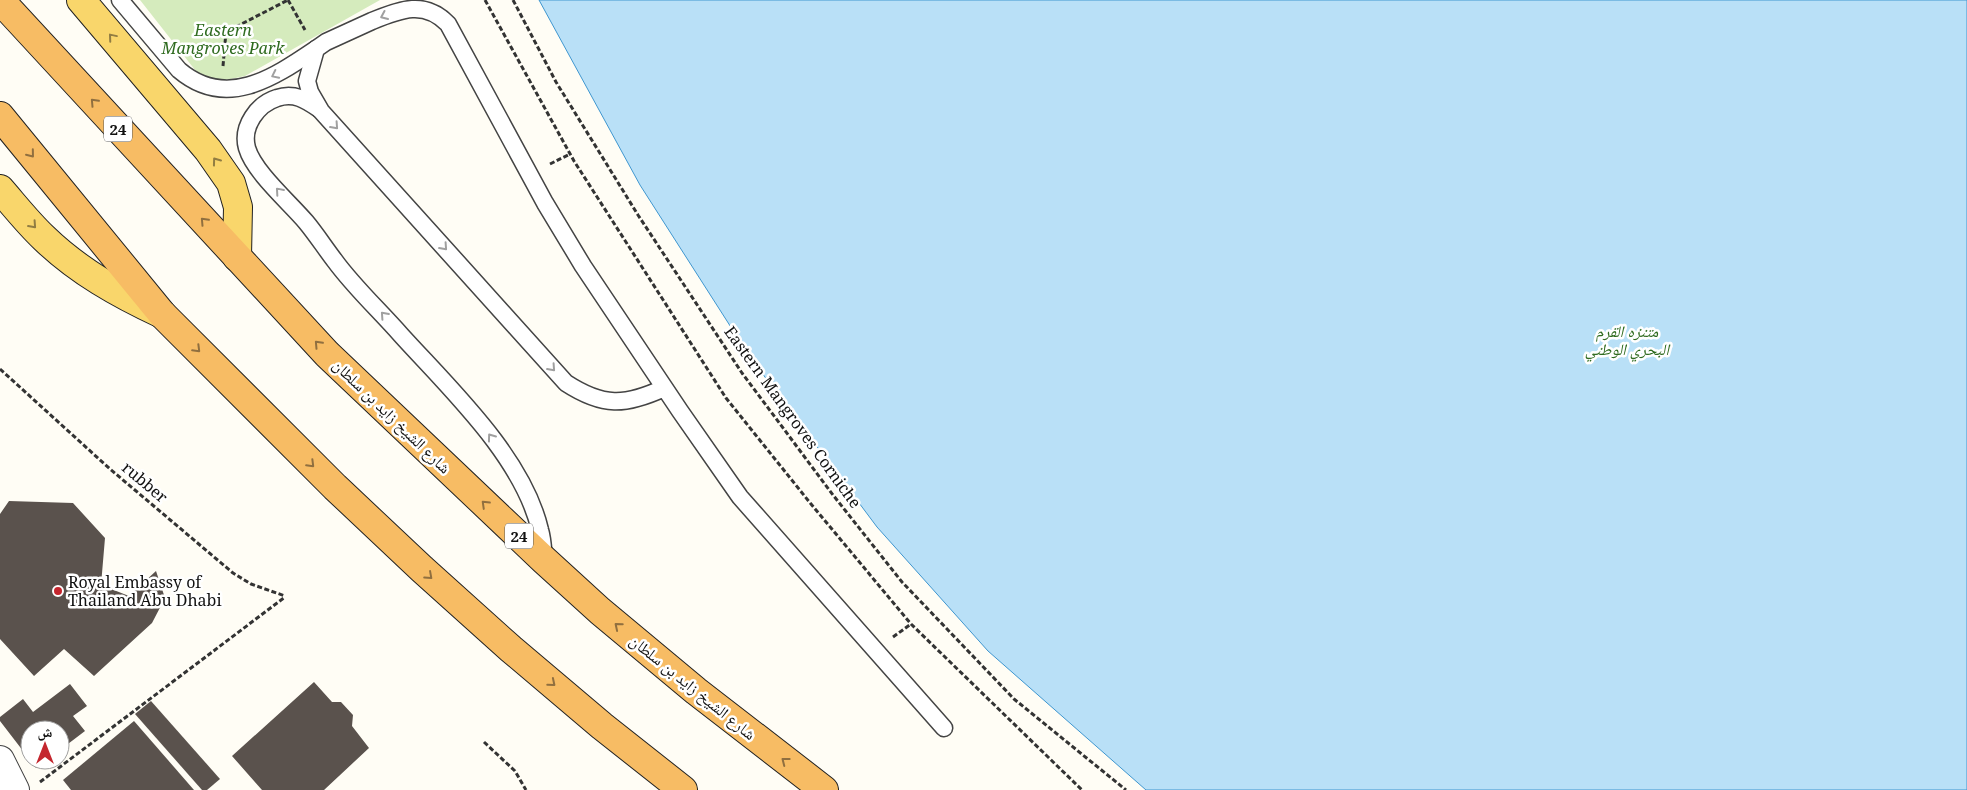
<svg xmlns="http://www.w3.org/2000/svg" width="1967" height="790" font-family="'Noto Serif','Noto Naskh Arabic',serif">
<style>
.green{fill:#d5ebbd}
.water{fill:#b9e0f7;stroke:#3f96cf}
.building{fill:#5a524d}
.lines{fill:none;stroke-linecap:round;stroke-linejoin:round}
.service-casing{stroke:#444;stroke-width:19}
.minor-casing{stroke:#444;stroke-width:30}
.primary-casing{stroke:#222;stroke-width:30}
.trunk-casing{stroke:#222;stroke-width:30}
.path{stroke:#333;stroke-width:3;stroke-dasharray:5 2.5;stroke-linecap:butt}
.service{stroke:#fff;stroke-width:16}
.minor{stroke:#fff;stroke-width:28}
.primary{stroke:#f9d66b;stroke-width:28}
.trunk{stroke:#f7bc64;stroke-width:28}
.oneway{stroke:#a0a0a0}
.oneway2{stroke:#917d42}
.oneway3{stroke:#906f3f}
.poi-dot{fill:#c4262e;stroke:#fff;stroke-width:2}
.labels{text-anchor:middle;dominant-baseline:central;stroke-width:5;stroke-linejoin:round;paint-order:stroke}
.shield{fill:#fff;stroke:#585858;stroke-width:1}
.shield-label{font-size:15px;font-weight:bold;fill:#111}
.park-label{font-size:16px;font-style:italic;fill:#2f6b1f;stroke:#fff}
.street-label{font-size:16px;fill:#111;stroke:#fff}
.poi-label{font-size:16px;fill:#111;stroke:#fff;text-anchor:start}
</style>
<rect width="100%" height="100%" fill="#fffdf5"/>
<!-- green -->
<path class="green" d="M140 0H380L245 76C227 80 216 83 199 75Z"/>
<!-- water -->
<path class="water" d="M539 0H1967V790H1146L988 651 877 527 750 357 640 185Z"/>
<!-- building -->
<g class="building">
<path d="M9 501 73 503 105 538 101 585 129 596 156 571 165 598 152 623 94 676 64 649 34 676 0 639V514Z"/>
<path d="M314 682 332 702H341L353 715 352 726 369 748 324 790H262L232 756Z"/>
<path d="M70 684 87 706 73 716 85 731 60 750V730H30V760L0 721V717L23 699 33 712Z"/>
<path d="M151 701 220 779 207 790H202L135 714Z"/>
<path d="M134 721 194 790H71L63 780Z"/>
<path d="M30 760H47L36 768Z"/>
</g>
<g class="lines">
<defs>
<g id="service">
<path d="M120 0 179 70C226 110 273 78 316 49"/>
<path d="M319 109C306 100 294 92 277 98 258 104 241 126 247 148 254 172 289 202 306 222 316 234 325 248 335 261 354 287 379 310 401 335 450 389 523 457 540 530 543 540 543 550 544 560"/>
<path d="M664 388C625 406 603 407 566 383L321 111 310 92 307 81 316 49 326 42C341 35 357 28 372 21 401 9 425 0 448 24L545 203 583 266 680 411 740 497 944 728"/>
</g>
<path id="minor" d="M0 760 15 790"/>
<g id="primary">
<path d="M81 0 208 150 231 183 238 207 237 257"/>
<path d="M0 189C14 205 28 223 44 238 78 271 119 294 162 314"/>
</g>
<g id="trunk">
<path d="M0 0 327 354 544 560 600 611 696 691 824 790"/>
<path d="M0 116 162 314 335 487 422 569 511 649 602 726 683 790"/>
</g>
</defs>
<!-- service casing -->
<use href="#service" class="service-casing"/>
<!-- minor casing -->
<use href="#minor" class="minor-casing"/>
<!-- primary casing -->
<use href="#primary" class="primary-casing"/>
<!-- trunk casing -->
<use href="#trunk" class="trunk-casing"/>
<!-- path -->
<g class="path">
<path d="M288 0 305 30"/>
<path d="M485 0 574 161 726 398 811 504 911 624 1082 790"/>
<path d="M513 0 556 82 638 215 742 373 833 495 902 582 1014 699 1126 790"/>
<path d="M223 66 226 32 288 0"/>
<path d="M550 164 570 154"/>
<path d="M0 369 110 469 233 573 251 584 285 596"/>
<path d="M893 637 911 624"/>
<path d="M484 742 515 771 526 790"/>
<path d="M40 782 285 597"/>
</g>
<!-- service -->
<use href="#service" class="service"/>
<!-- minor -->
<use href="#minor" class="minor"/>
<!-- primary -->
<use href="#primary" class="primary"/>
<!-- trunk -->
<use href="#trunk" class="trunk"/>
</g>
<!-- one-way arrows -->
<defs><path id="oneway-chevron" d="M-2-3.5L2.5 0L-2 3.5" fill="none" stroke-width="1.6" stroke-linecap="round" stroke-linejoin="round" transform="scale(1.25)"/></defs>
<g class="oneway">
<use href="#oneway-chevron" transform="translate(384 16) rotate(156)"/>
<use href="#oneway-chevron" transform="translate(275 75) rotate(154)"/>
<use href="#oneway-chevron" transform="translate(335 126) rotate(48)"/>
<use href="#oneway-chevron" transform="translate(279 191) rotate(-131)"/>
<use href="#oneway-chevron" transform="translate(444 247) rotate(48)"/>
<use href="#oneway-chevron" transform="translate(384 315) rotate(-132)"/>
<use href="#oneway-chevron" transform="translate(552 368) rotate(48)"/>
<use href="#oneway-chevron" transform="translate(491 437) rotate(-126)"/>
</g>
<g class="oneway2">
<use href="#oneway-chevron" transform="translate(112 37) rotate(-130)"/>
<use href="#oneway-chevron" transform="translate(216 161) rotate(-126)"/>
<use href="#oneway-chevron" transform="translate(33 225) rotate(48)"/>
</g>
<g class="oneway3">
<use href="#oneway-chevron" transform="translate(94 102) rotate(-133)"/>
<use href="#oneway-chevron" transform="translate(31 154) rotate(51)"/>
<use href="#oneway-chevron" transform="translate(204 221) rotate(-133)"/>
<use href="#oneway-chevron" transform="translate(318 344) rotate(-133)"/>
<use href="#oneway-chevron" transform="translate(197 349) rotate(45)"/>
<use href="#oneway-chevron" transform="translate(311 464) rotate(45)"/>
<use href="#oneway-chevron" transform="translate(485 504) rotate(-136)"/>
<use href="#oneway-chevron" transform="translate(429 576) rotate(42)"/>
<use href="#oneway-chevron" transform="translate(618 626) rotate(-140)"/>
<use href="#oneway-chevron" transform="translate(552 683) rotate(40)"/>
<use href="#oneway-chevron" transform="translate(785 761) rotate(-142)"/>
</g>
<!-- markers -->
<circle class="poi-dot" cx="58" cy="591" r="5"/>
<g class="labels">
<!-- shield labels -->
<g class="shield">
<rect x="104" y="116.5" width="28" height="25" rx="4"/>
<rect x="505" y="523.5" width="28" height="25" rx="4"/>
</g>
<g class="shield-label">
<text x="118" y="129">24</text>
<text x="519" y="536">24</text>
</g>
<!-- park labels -->
<g class="park-label">
<text x="223" y="30">Eastern<tspan x="223" dy="18">Mangroves Park</tspan></text>
<text x="1627" y="331">متنزه القرم<tspan x="1627" dy="18">البحري الوطني</tspan></text>
</g>
<!-- street labels -->
<g class="street-label">
<text transform="translate(392 416) rotate(44)">شارع الشيخ زايد بن سلطان</text>
<text transform="translate(793 417) rotate(54)">Eastern Mangroves Corniche</text>
<text transform="translate(145 482) rotate(40)">rubber</text>
<text transform="translate(693 687) rotate(39)">شارع الشيخ زايد بن سلطان</text>
</g>
<!-- poi labels -->
<g class="poi-label">
<text x="68" y="582">Royal Embassy of<tspan x="68" dy="18">Thailand Abu Dhabi</tspan></text>
</g>
</g>
<!-- north arrow -->
<g transform="translate(45 745)"><circle r="24" fill="#ffffff" stroke="#a0a0a0"/>
<path d="M0-4L9 19L0 12L-9 19Z" fill="#c4262e"/>
<text y="-8" font-size="14" font-weight="bold" text-anchor="middle" fill="#111111">ش</text>
</g>
</svg>
